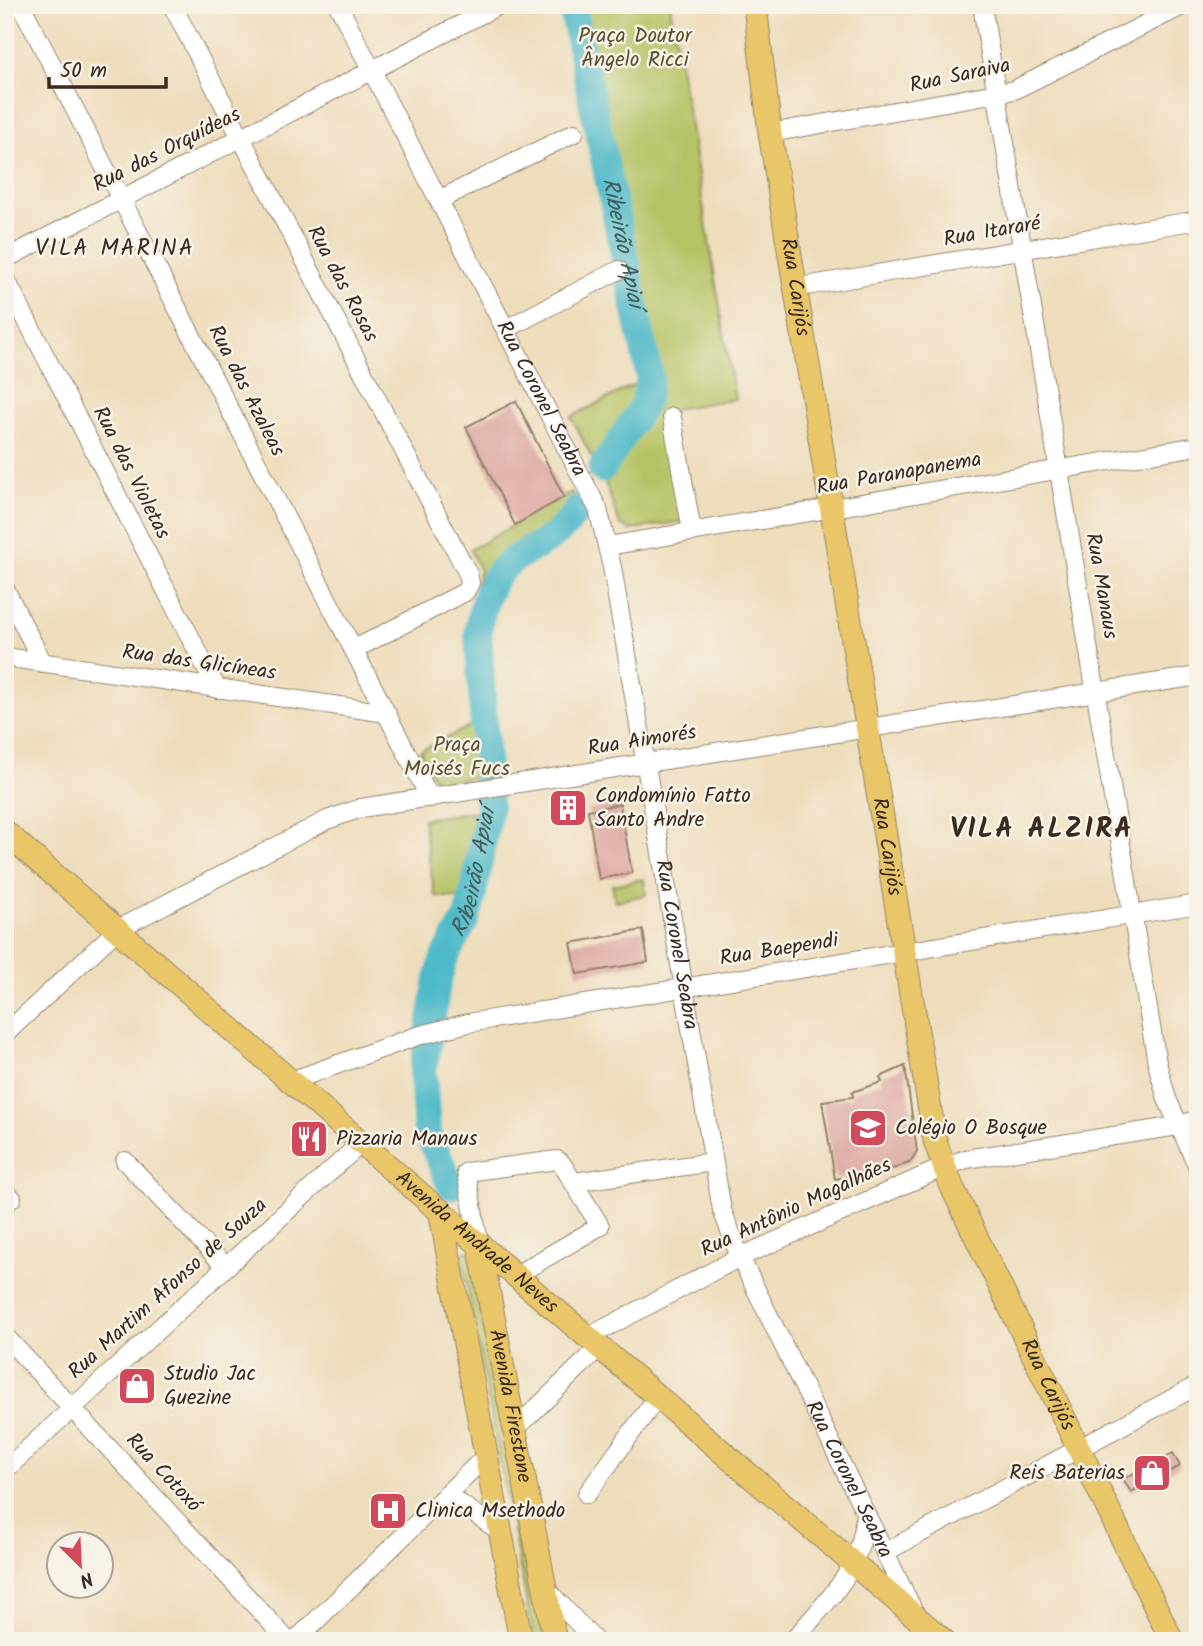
<svg xmlns="http://www.w3.org/2000/svg" width="1203" height="1646" font-family="Kalam,sans-serif">
<style>
.green{fill:#b6c365;stroke:#787642;stroke-width:2}
.lines{fill:none;stroke-linecap:round;stroke-linejoin:round}
.river{stroke:#4db9c9;stroke-width:28}
.building{fill:#daa19b}
.minor-casing{stroke:#94846c;stroke-width:20}
.major-casing{stroke:#94846c;stroke-width:25}
.minor{stroke:#fff;stroke-width:18}
.major{stroke:#e9c769;stroke-width:23}
.labels{text-anchor:middle;dominant-baseline:central;stroke-width:5;stroke-linejoin:round;paint-order:stroke}
.park-label{font-size:21px;fill:#5a5030;stroke:#f7f3e8}
.street-label{font-size:21px;fill:#3b2a1e;stroke:#f7f3e8}
.poi-label{font-size:21px;fill:#3b2a1e;stroke:#f7f3e8;text-anchor:start}
.water-label{font-size:23px;font-style:italic;fill:#415c5a;stroke:#f7f3e8}
.neighbourhood-label{font-size:23px;letter-spacing:2px;fill:#3b2a1e;stroke:#f7f3e8}
.district-label{font-size:28px;font-weight:bold;letter-spacing:2px;fill:#3b2a1e;stroke:#f7f3e8}
</style>
<rect width="100%" height="100%" fill="#f7f3e8"/>
<filter id="ink" filterUnits="userSpaceOnUse"><feTurbulence type="fractalNoise" baseFrequency=".0143" numOctaves="2"/><feDisplacementMap in="SourceGraphic" scale="14" xChannelSelector="R" yChannelSelector="G"/><feConvolveMatrix kernelMatrix="1 2 1 2 8 2 1 2 1" color-interpolation-filters="sRGB"/></filter>
<filter id="wash" filterUnits="userSpaceOnUse"><feTurbulence type="fractalNoise" baseFrequency=".00686" numOctaves="4" result="noise"/><feDisplacementMap in="SourceGraphic" scale="28" xChannelSelector="R" yChannelSelector="G"/><feGaussianBlur stdDeviation="1.57" result="paint"/><feColorMatrix in="noise" values="0 0 0 0 0 0 0 0 0 0 0 0 0 0 0 0 0 1.4 0 .05"/><feComposite in="paint" operator="in"/></filter>
<g filter="url(#wash)">
<rect width="100%" height="100%" fill="#edb"/>
<!-- green -->
<g class="green">
<path d="M583 5H670L735 399 679 408 667 414 685 521 629 530 620 525 606 485 571 417 647 378 651 395 658 386Z"/>
<path d="M572 492 582 518 509 557 471 604 480 570 470 550Z"/>
<path d="M480 721 484 776 436 783 420 751Z"/>
<path d="M482 810 469 899 435 896 423 819Z"/>
<path d="M644 879 646 895 615 901 612 885Z"/>
<path d="M466 1251 469 1254 545 1641H534L461 1254Z"/>
</g>
<g class="lines">
<!-- river -->
<g class="river">
<path id="s1" d="M572 5 650 378 644 404 602 469"/>
<path id="s2" d="M451 1186 427 1131 423 1072 437 984 443 961 467 917 472 899 489 808 478 633C491 535 538 569 578 509"/>
</g>
</g>
<g id="blocks">
<!-- building -->
<g class="building">
<path d="M516 401 564 497 515 525 466 427Z"/>
<path d="M577 798 580 815 558 819 556 802Z"/>
<path d="M620 804 632 873 599 879 588 810Z"/>
<path d="M643 930 648 962 577 974 571 943Z"/>
<path d="M905 1066 917 1151 911 1161 896 1168 835 1179 822 1101 853 1097 852 1092 882 1082 880 1077Z"/>
<path d="M1173 1453 1180 1466 1131 1492 1123 1479Z"/>
</g>
</g>
</g>
<g filter="url(#ink)">
<use href="#blocks" fill-opacity="0" stroke="#94846c" stroke-width="2"/>
<g class="lines">
<defs>
<g id="minor">
<path d="M21 5 430 798"/>
<path d="M172 5 468 574 470 583 465 592 355 649"/>
<path id="s3" d="M338 5 598 509 612 567 722 1210 740 1257 914 1612"/>
<path d="M982 5 1157 1063 1167 1099 1198 1167"/>
<path d="M770 133 1014 90 1184 5"/>
<path d="M439 200 574 133"/>
<path d="M5 259 499 5"/>
<path d="M5 278 217 689"/>
<path d="M794 288 1198 220"/>
<path d="M506 329 619 270"/>
<path d="M672 417 692 532"/>
<path d="M608 546 1198 446"/>
<path d="M5 589 43 663"/>
<path d="M5 657 387 713"/>
<path d="M5 1034 118 929 327 820 361 808 1198 676"/>
<path d="M291 1081 417 1036 468 1023 1198 904"/>
<path d="M125 1161 226 1267"/>
<path d="M574 1182 713 1162"/>
<path d="M5 1204 12 1198"/>
<path d="M479 1243 466 1172 557 1160 562 1164 600 1226 516 1275"/>
<path d="M5 1336 288 1641"/>
<path d="M588 1337 740 1257 944 1167 966 1159 1178 1126 1198 1119"/>
<path d="M515 1429 600 1347"/>
<path d="M5 1470 361 1143"/>
<path d="M446 1494 501 1532"/>
<path d="M587 1494 658 1396"/>
<path d="M885 1552 1198 1385"/>
<path d="M546 1589 595 1641"/>
<path d="M295 1641 486 1456"/>
<path d="M793 1641C828 1598 864 1570 865 1512"/>
</g>
<g id="major">
<path id="s4" d="M755 5 770 133 935 1141 952 1187 1172 1641"/>
<path id="s5" d="M5 832 420 1194 944 1641"/>
<path d="M440 1210 521 1641"/>
<path id="s6" d="M479 1243 555 1641"/>
</g>
</defs>
<!-- minor casing -->
<use href="#minor" class="minor-casing"/>
<!-- major casing -->
<use href="#major" class="major-casing"/>
<!-- minor -->
<use href="#minor" class="minor"/>
<!-- major -->
<use href="#major" class="major"/>
</g>
</g>
<!-- icons -->
<defs>
<symbol id="building-square" viewBox="-11 -11 22 22"><rect x="-9" y="-9" width="18" height="18" rx="4" fill="#d1495b" stroke="#f7f3e8"/><path d="M-4-6H4V6H1V3H-1V6H-4ZM-2.5-4.3h1.7v1.8h-1.7ZM.8-4.3h1.7v1.8H.8ZM-2.5-1h1.7V.8h-1.7ZM.8-1h1.7V.8H.8Z" fill="#fff"/></symbol>
<symbol id="school-square" viewBox="-11 -11 22 22"><rect x="-9" y="-9" width="18" height="18" rx="4" fill="#d1495b" stroke="#f7f3e8"/><path d="M0-5L7-2L0 1L-7-2ZM-4 1L0 2.5L4 1V4Q0 6-4 4Z" fill="#fff"/></symbol>
<symbol id="restaurant-square" viewBox="-11 -11 22 22"><rect x="-9" y="-9" width="18" height="18" rx="4" fill="#d1495b" stroke="#f7f3e8"/><path d="M-5-6h1v4h1v-4h1v4h1v-4h1v5L-1.5 .5V6h-2V.5L-5-1ZM5-6V6H3V1.5H1.5Q1.5-4 5-6Z" fill="#fff"/></symbol>
<symbol id="shop-square" viewBox="-11 -11 22 22"><rect x="-9" y="-9" width="18" height="18" rx="4" fill="#d1495b" stroke="#f7f3e8"/><path d="M-5-2.5h2.3a2.7 3.5 0 0 1 5.4 0H5L5.5 6h-11ZM-1.5-2.5h3a1.5 2.3 0 0 0-3 0Z" fill="#fff"/></symbol>
<symbol id="hospital-square" viewBox="-11 -11 22 22"><rect x="-9" y="-9" width="18" height="18" rx="4" fill="#d1495b" stroke="#f7f3e8"/><path d="M-5-5h3v3.5h4V-5h3V5h-3V1.5h-4V5h-3Z" fill="#fff"/></symbol>
</defs>
<g fill-rule="evenodd">
<use href="#building-square" x="546" y="786" width="44" height="44"/>
<use href="#school-square" x="846" y="1106" width="44" height="44"/>
<use href="#restaurant-square" x="287" y="1117" width="44" height="44"/>
<use href="#shop-square" x="115" y="1364" width="44" height="44"/>
<use href="#shop-square" x="1130" y="1451" width="44" height="44"/>
<use href="#hospital-square" x="366" y="1489" width="44" height="44"/>
</g>
<g class="labels">
<!-- park labels -->
<g class="park-label">
<text x="635" y="36">Praça Doutor<tspan x="635" dy="24">Ângelo Ricci</tspan></text>
<text x="457" y="745">Praça<tspan x="457" dy="24">Moisés Fucs</tspan></text>
</g>
<!-- street labels -->
<g class="street-label">
<text transform="translate(960 76) rotate(-12)">Rua Saraiva</text>
<text transform="translate(167 150) rotate(-27)">Rua das Orquídeas</text>
<text transform="translate(992 232) rotate(-10)">Rua Itararé</text>
<text transform="translate(342 284) rotate(62)">Rua das Rosas</text>
<text stroke="none"><textPath href="#s4" startOffset="285">Rua Carijós</textPath></text>
<text transform="translate(246 391) rotate(63)">Rua das Azaleas</text>
<text stroke="none"><textPath href="#s3" startOffset="443">Rua Coronel Seabra</textPath></text>
<text transform="translate(131 473) rotate(63)">Rua das Violetas</text>
<text transform="translate(899 474) rotate(-10)">Rua Paranapanema</text>
<text transform="translate(1101 586) rotate(80)">Rua Manaus</text>
<text transform="translate(199 663) rotate(8)">Rua das Glicíneas</text>
<text transform="translate(642 741) rotate(-9)">Rua Aimorés</text>
<text stroke="none"><textPath href="#s4" startOffset="852">Rua Carijós</textPath></text>
<text stroke="none"><textPath href="#s3" startOffset="1010">Rua Coronel Seabra</textPath></text>
<text transform="translate(779 950) rotate(-9)">Rua Baependi</text>
<text transform="translate(796 1208) rotate(-25)">Rua Antônio Magalhães</text>
<text stroke="none"><textPath href="#s5" startOffset="625">Avenida Andrade Neves</textPath></text>
<text transform="translate(168 1289) rotate(-42)">Rua Martim Afonso de Souza</text>
<text stroke="none"><textPath href="#s4" startOffset="1419">Rua Carijós</textPath></text>
<text stroke="none"><textPath href="#s6" startOffset="166">Avenida Firestone</textPath></text>
<text transform="translate(163 1473) rotate(47)">Rua Cotoxó</text>
<text stroke="none"><textPath href="#s3" startOffset="1577">Rua Coronel Seabra</textPath></text>
</g>
<!-- poi labels -->
<g class="poi-label">
<text x="595" y="796">Condomínio Fatto<tspan x="595" dy="24">Santo Andre</tspan></text>
<text x="895" y="1128">Colégio O Bosque</text>
<text x="336" y="1139">Pizzaria Manaus</text>
<text x="164" y="1374">Studio Jac<tspan x="164" dy="24">Guezine</tspan></text>
<text x="1125" y="1473" text-anchor="end">Reis Baterias</text>
<text x="415" y="1511">Clinica Msethodo</text>
</g>
<!-- water labels -->
<g class="water-label">
<text stroke="none"><textPath href="#s1" startOffset="243">Ribeirão Apiaí</textPath></text>
<text stroke="none"><textPath href="#s2" startOffset="327">Ribeirão Apiaí</textPath></text>
</g>
<!-- neighbourhood labels -->
<g class="neighbourhood-label">
<text x="115" y="249">VILA MARINA</text>
</g>
<!-- district labels -->
<g class="district-label">
<text x="1042" y="829">VILA ALZIRA</text>
</g>
</g>
<!-- margin -->
<rect width="1203" height="1646" fill="none" stroke="#f7f3e8" stroke-width="28"/>
<!-- north arrow -->
<g transform="translate(80 1565) rotate(156)"><circle r="33" fill="#f7f3e8" stroke="#aca397" stroke-width="2"/>
<path d="M0-5L12 26L0 18L-12 26Z" fill="#d1495b"/>
<text y="-10" font-size="19" font-weight="bold" text-anchor="middle" fill="#3b2a1e">N</text>
</g>
<!-- scale -->
<path d="M49 77v10h117v-10" fill="none" stroke="#3b2a1e" stroke-width="3.5"/>
<text x="60" y="77" font-size="21" fill="#3b2a1e" stroke="#f7f3e8" stroke-width="5" paint-order="stroke">50 m</text>
</svg>
